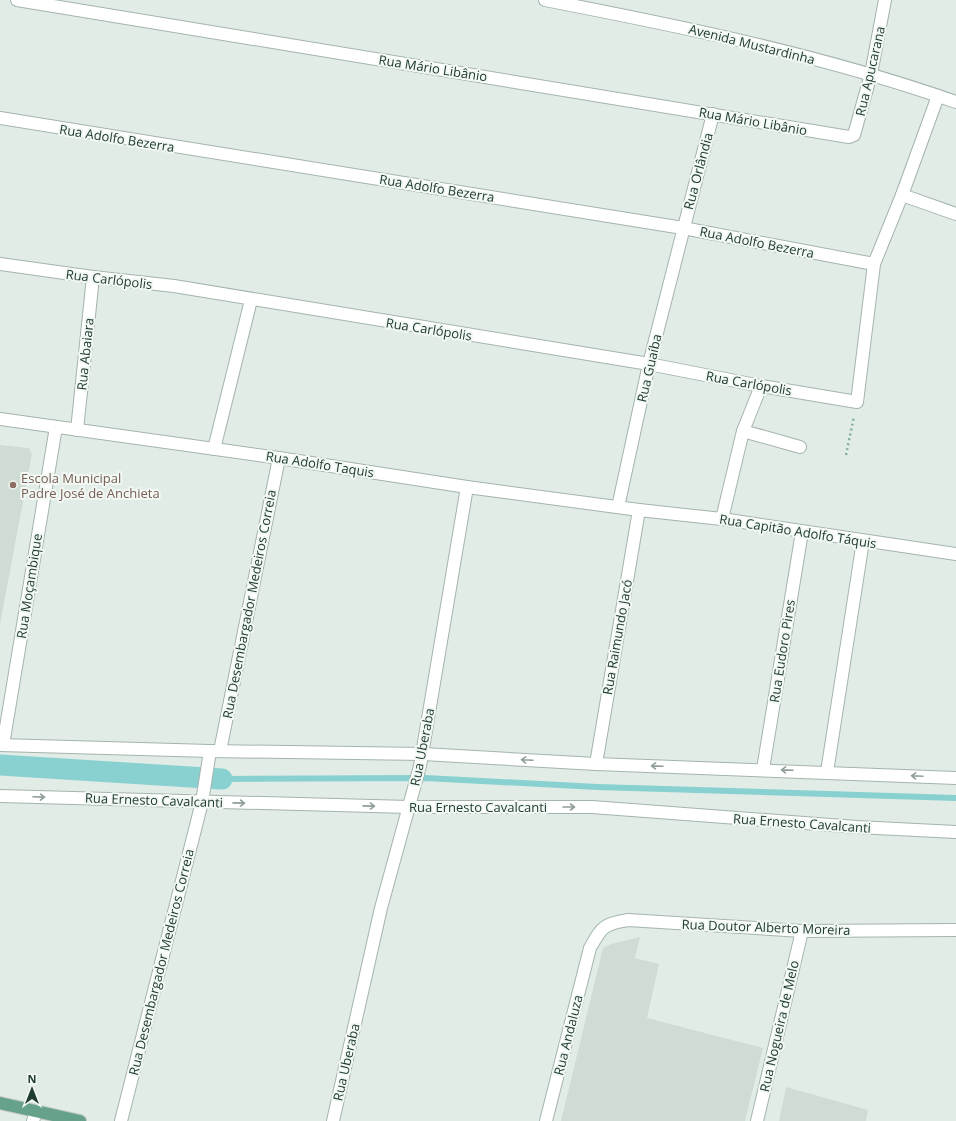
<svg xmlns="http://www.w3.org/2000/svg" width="956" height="1121" font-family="'Open Sans',sans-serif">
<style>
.built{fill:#cfdcd4}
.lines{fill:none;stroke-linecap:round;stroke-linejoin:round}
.stream{stroke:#89d0d1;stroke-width:6}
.canal{stroke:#89d0d1;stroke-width:21}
.minor-casing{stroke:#a4b4ac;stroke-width:14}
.major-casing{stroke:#c1c8c5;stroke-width:14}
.path{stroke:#81af9b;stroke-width:2.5;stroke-dasharray:2 3;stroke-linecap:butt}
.minor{stroke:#fff;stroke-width:12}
.major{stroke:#66a18a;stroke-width:12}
.oneway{stroke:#909e98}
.education-dot{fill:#8d6e63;stroke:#f2f8f4;stroke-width:1.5}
.labels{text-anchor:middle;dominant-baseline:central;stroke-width:4;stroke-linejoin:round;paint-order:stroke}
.street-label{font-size:13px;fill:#213c31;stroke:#f2f8f4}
.education-label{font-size:13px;fill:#785e54;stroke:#f2f8f4;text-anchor:start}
</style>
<rect width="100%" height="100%" fill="#e1ece6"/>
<!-- built -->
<g class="built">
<path d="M0 445 29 448 32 454 0 624Z"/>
<path d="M640 937 635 958 659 964 647 1018 763 1048 745 1121H561L603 948 611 944Z"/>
<path d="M786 1087 868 1110 866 1121H779Z"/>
</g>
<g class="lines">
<!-- stream -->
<path class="stream" d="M222 779 425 778 597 787 956 798"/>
<!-- canal -->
<path class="canal" d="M0 765 222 779"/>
<defs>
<g id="minor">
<path d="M17 0 849 137 854 135 871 74 885 0"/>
<path d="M545 0C684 27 822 55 956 102"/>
<path d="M0 118 683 228 874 264"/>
<path d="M902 195 956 214"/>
<path d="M0 264 93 277 174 286 649 364 761 386 857 402 874 264 902 195 938 96"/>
<path d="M0 419 279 458 467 487 639 510 722 519 956 554"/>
<path d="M77 430 93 277"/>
<path d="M743 431 800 447"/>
<path d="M214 449 251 300"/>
<path d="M618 507 649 364 713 114"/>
<path d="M722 519 743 431 761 386"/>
<path d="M0 745 210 751 423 754 596 764 956 778"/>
<path d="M3 745 56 427"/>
<path d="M220 751 279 458"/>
<path d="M596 764 639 510"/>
<path d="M763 769 802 532"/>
<path d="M827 772 863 541"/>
<path d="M0 796 409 807H592L857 827 956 832"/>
<path d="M33 1121 36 1111"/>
<path d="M121 1121 202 802 210 751"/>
<path d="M333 1121 381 908 420 766 467 487"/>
<path d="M546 1121 590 948C602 927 603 924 628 920L802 931 956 930"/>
<path d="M757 1121 802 931"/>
</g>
<path id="major" d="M0 1103 80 1121"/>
</defs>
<!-- minor casing -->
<use href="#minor" class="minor-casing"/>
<!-- major casing -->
<use href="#major" class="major-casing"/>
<!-- path -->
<path class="path" d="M846 455 854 416"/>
<!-- minor -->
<use href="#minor" class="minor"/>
<!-- major -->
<use href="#major" class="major"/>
</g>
<!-- one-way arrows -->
<defs><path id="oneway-shaft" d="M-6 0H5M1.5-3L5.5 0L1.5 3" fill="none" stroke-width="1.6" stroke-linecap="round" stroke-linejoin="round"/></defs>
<g class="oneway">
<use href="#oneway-shaft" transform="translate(527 760) rotate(-177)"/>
<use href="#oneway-shaft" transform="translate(657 766) rotate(-178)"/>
<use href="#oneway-shaft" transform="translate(787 770) rotate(-178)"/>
<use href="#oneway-shaft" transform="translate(917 776) rotate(-177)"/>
<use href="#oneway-shaft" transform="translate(39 797) rotate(2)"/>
<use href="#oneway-shaft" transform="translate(239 803) rotate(1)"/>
<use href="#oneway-shaft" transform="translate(369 806) rotate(1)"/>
<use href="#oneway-shaft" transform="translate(569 807)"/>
</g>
<!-- markers -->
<circle class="education-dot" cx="13" cy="485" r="4"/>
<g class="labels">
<!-- street labels -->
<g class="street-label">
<text transform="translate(752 44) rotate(14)">Avenida Mustardinha</text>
<text transform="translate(433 68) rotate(9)">Rua Mário Libânio</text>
<text transform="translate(870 71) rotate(-77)">Rua Apucarana</text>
<text transform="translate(753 121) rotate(10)">Rua Mário Libânio</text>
<text transform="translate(117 138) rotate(9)">Rua Adolfo Bezerra</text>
<text transform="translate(698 171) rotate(-75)">Rua Orlândia</text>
<text transform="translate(437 188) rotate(9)">Rua Adolfo Bezerra</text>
<text transform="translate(757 242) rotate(11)">Rua Adolfo Bezerra</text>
<text transform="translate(109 279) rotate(7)">Rua Carlópolis</text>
<text transform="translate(429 329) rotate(9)">Rua Carlópolis</text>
<text transform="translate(85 354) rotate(-84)">Rua Abaiara</text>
<text transform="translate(649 368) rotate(-77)">Rua Guaíba</text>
<text transform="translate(749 383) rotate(10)">Rua Carlópolis</text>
<text transform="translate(320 464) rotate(9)">Rua Adolfo Taquis</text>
<text transform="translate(798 531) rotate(9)">Rua Capitão Adolfo Táquis</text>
<text transform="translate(29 586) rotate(-81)">Rua Moçambique</text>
<text transform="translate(249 604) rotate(-79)">Rua Desembargador Medeiros Correia</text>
<text transform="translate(617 637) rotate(-80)">Rua Raimundo Jacó</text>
<text transform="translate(782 651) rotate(-81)">Rua Eudoro Pires</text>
<text transform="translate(422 747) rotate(-79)">Rua Uberaba</text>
<text transform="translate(154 800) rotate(2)">Rua Ernesto Cavalcanti</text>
<text x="478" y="807">Rua Ernesto Cavalcanti</text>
<text transform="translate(802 823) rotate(4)">Rua Ernesto Cavalcanti</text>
<text transform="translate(766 927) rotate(2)">Rua Doutor Alberto Moreira</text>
<text transform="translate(161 962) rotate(-76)">Rua Desembargador Medeiros Correia</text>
<text transform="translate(779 1026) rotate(-77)">Rua Nogueira de Melo</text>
<text transform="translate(568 1035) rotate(-76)">Rua Andaluza</text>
<text transform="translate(346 1062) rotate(-77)">Rua Uberaba</text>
</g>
<!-- education labels -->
<g class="education-label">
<text x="21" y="478">Escola Municipal<tspan x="21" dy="15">Padre José de Anchieta</tspan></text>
</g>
</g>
<!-- north arrow -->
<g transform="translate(32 1089)" stroke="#f2f8f4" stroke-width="3" paint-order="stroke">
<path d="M0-3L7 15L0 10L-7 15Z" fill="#213c31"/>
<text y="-6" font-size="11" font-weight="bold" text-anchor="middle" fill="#213c31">N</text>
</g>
</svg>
